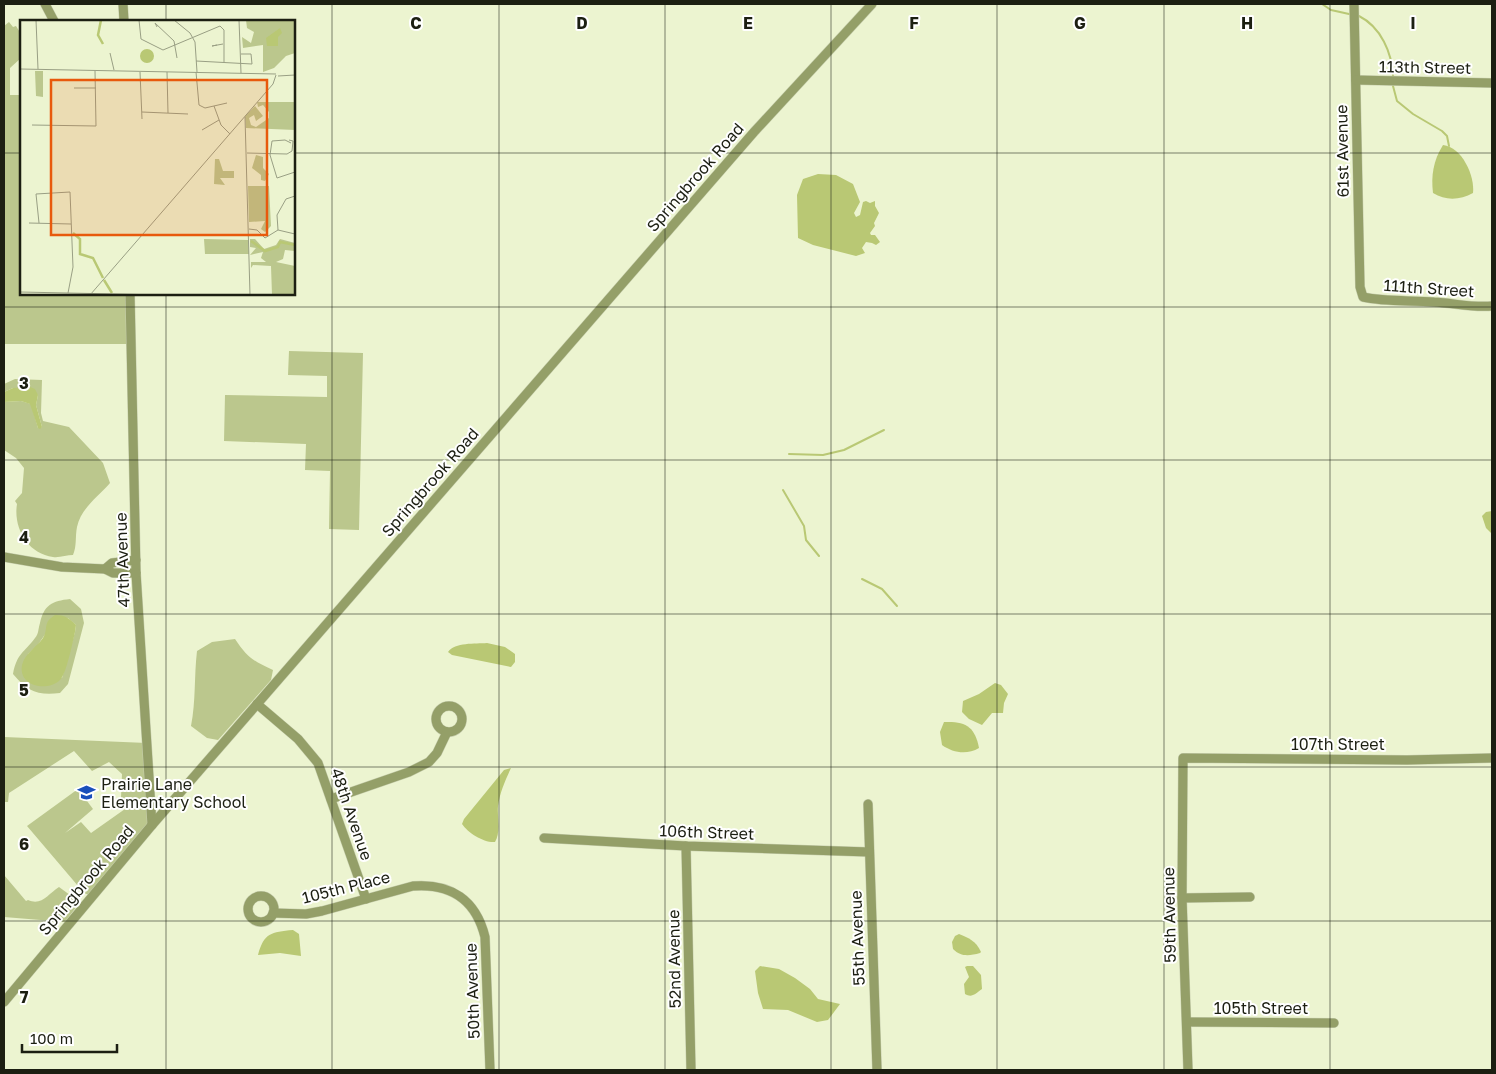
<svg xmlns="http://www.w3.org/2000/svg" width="1496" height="1074" font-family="'Golos Text',sans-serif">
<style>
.green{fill:#bbc78d;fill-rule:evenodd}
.water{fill:#b9c874}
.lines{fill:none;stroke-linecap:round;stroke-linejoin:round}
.stream{stroke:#b9c874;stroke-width:2}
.minor-casing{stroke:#c7ceae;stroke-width:10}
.minor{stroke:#949f68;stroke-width:9}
.grid{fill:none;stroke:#1c1f12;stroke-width:1;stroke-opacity:0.55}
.labels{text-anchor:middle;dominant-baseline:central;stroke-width:4;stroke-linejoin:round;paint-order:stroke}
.street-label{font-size:16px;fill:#1c1f12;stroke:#fff}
.poi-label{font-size:16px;fill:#1c1f12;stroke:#fff;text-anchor:start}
.inset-river{fill:none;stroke:#b9c874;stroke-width:2.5}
.inset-road{fill:none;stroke:#999f84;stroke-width:1}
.view{fill:#e8590c;fill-opacity:0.15;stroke:#e8590c;stroke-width:2.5}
.inset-edge{fill:none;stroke:#1c1f12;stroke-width:2.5}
.grid-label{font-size:16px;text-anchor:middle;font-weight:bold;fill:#1c1f12;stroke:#fff;stroke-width:4;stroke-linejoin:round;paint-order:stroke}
</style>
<rect width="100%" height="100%" fill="#ecf4d0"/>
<!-- green -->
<g class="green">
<path d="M9 22 13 27 16 26 21 34V58L10 68V95H21V294H130L131 344H4V26Z"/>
<path d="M289 351 363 353 359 530 329 529 330 471 305 470 306 444 224 441 225 395 327 397V376L288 375Z"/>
<path d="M15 379 42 380 41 413 43 421 69 427 103 463 110 483C98 497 81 508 77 527 75 537 77 546 73 555 67 555 59 558 53 557 28 554 13 528 17 504L15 501 22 493 24 468 16 458 4 450V402L21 401 31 404 38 428 42 427 36 405 38 395 13 388 4 392V384Z"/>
<path d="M70 599 81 609 84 623 68 684 60 693C38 696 27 691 13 674 17 653 24 653 35 638 39 633 38 629 40 623 44 605 52 601 70 599ZM68 618 76 625 75 632 62 678 28 654 37 646 46 633Z"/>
<path d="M235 639C247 657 253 661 273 670L271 680 218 740 207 738 191 726C196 701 194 676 197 651L212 642Z"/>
<path d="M4 737 147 743 152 825 89 895 84 893 27 826 78 789 93 809 65 833 81 822 91 833 125 809 119 800 121 798 122 774 109 762 92 771 74 751 9 793 8 802H4Z"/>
<path d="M4 875 26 901 28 900C42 906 48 894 59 887L70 895 77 906 65 922 4 917Z"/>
</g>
<!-- water -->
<g class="water">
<path d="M1443 145C1462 147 1475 176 1473 193 1460 200 1446 201 1433 193 1431 176 1433 161 1443 145Z"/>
<path d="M818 174 836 175 853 184 860 202 854 213 856 217 860 215 863 202 866 201 870 203 875 201V206L879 213 874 223 875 226 870 233 871 235H875L880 242 876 245 872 243 866 242 862 248 865 253 856 256 813 245 798 238 797 195 803 179Z"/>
<path d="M30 387 35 389 38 395 36 405 42 427 40 429 38 428 30 404 21 401 4 402V392L13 388Z"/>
<path d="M1492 511V534L1486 528 1482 516 1486 512Z"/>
<path d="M55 615C65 615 69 618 76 625L75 632C73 641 66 675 60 680 48 692 18 687 22 665 25 653 37 647 43 638 49 628 42 623 55 615Z"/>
<path d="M487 643 505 647 515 654V662L511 667 452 655 448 652C455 642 475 644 487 643Z"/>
<path d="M995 683 1001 685 1008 694 1004 703 1003 713H992L982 725 969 719 962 712 963 701 979 694Z"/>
<path d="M944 722C966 721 975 727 979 748 967 755 953 753 942 745L940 732Z"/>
<path d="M511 768C505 781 500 792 498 806 497 818 501 832 495 842 484 843 468 833 462 824L464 819 504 770Z"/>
<path d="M293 930 299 934 301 956 280 953 258 955C264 933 271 932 293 930Z"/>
<path d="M959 934C969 938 976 941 981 952L980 953C969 956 961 957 953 949L952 942 955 936Z"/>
<path d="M760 966 779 969 795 978 810 989 818 999 840 1004 828 1020 817 1022 788 1010 763 1009 758 993 755 971Z"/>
<path d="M967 966H973L981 975 982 989C975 994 972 998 965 994L964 984 969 977 965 967Z"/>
</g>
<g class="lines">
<!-- stream -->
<g class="stream">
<path d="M1322 4 1331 10 1349 14"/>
<path d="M1359 16C1381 27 1392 53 1393 76"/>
<path d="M1393 86 1397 101 1413 114 1442 131 1447 136 1449 146"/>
<path d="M789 454 823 455 844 450 884 430"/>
<path d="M783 490 804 526 806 540 819 556"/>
<path d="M862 579 882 589 897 606"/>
</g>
<defs>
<g id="minor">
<path d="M45 4 54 21"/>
<path d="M123 4 124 21"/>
<path d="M1354 4 1360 287 1363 297C1386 302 1410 300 1434 302 1453 303 1473 308 1492 306"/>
<path d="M1356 80 1492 83"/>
<path d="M130 294 136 573 152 825"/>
<path d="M4 557 62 567 105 569 113 573H136"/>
<path d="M105 569 112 563 136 560"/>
<path d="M257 704 298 739 318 763 366 899"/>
<circle cx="449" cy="719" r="13"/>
<path d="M331 799 409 772 429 762 437 753 447 732"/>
<path d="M868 804 877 1070"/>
<path d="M544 838 686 846 869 852"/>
<path d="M686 846 691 1070"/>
<circle cx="261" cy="909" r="13"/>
<path d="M1182 898 1250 897"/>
<path d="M273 913 306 914 322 911 413 886C451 883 476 900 485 937L490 1070"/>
<path d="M4 1002 152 825 754 132 872 4"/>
<path d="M1187 1022 1334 1023"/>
<path d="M1188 1070 1182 898 1183 758 1407 760 1492 758"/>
</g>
</defs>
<!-- minor casing -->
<use href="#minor" class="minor-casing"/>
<!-- minor -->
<use href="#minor" class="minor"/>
</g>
<!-- grid -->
<path class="grid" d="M166 4V21M332 4V1070M499 4V1070M665 4V1070M831 4V1070M997 4V1070M1164 4V1070M1330 4V1070M4 153H21M294 153H1492M166 294V1070M4 307H1492M4 460H1492M4 614H1492M4 767H1492M4 921H1492"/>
<!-- icons -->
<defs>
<symbol id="school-bare" viewBox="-9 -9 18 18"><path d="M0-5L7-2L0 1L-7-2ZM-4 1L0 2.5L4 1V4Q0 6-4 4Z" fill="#194fbb" stroke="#fff" stroke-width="2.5" paint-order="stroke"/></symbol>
</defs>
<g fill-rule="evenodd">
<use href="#school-bare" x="74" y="780" width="25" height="25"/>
</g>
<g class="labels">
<!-- street labels -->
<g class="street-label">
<text transform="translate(1425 67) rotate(1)">113th Street</text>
<text transform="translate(1342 151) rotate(-91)">61st Avenue</text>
<text transform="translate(695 177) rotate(-49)">Springbrook Road</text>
<text transform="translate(1429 288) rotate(4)">111th Street</text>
<text transform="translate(430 482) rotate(-49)">Springbrook Road</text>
<text transform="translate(122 560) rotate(-92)">47th Avenue</text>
<text x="1338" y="744">107th Street</text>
<text transform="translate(352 814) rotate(71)">48th Avenue</text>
<text transform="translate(707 832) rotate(2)">106th Street</text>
<text transform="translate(86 880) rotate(-50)">Springbrook Road</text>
<text transform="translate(346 887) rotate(-14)">105th Place</text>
<text transform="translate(1169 915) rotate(-91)">59th Avenue</text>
<text transform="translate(857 938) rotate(-92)">55th Avenue</text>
<text transform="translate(674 959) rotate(-91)">52nd Avenue</text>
<text transform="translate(472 991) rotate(-92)">50th Avenue</text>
<text x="1261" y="1008">105th Street</text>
</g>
<!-- poi labels -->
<g class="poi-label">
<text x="101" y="784">Prairie Lane<tspan x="101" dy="18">Elementary School</tspan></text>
</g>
</g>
<!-- overview -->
<g transform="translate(20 20)">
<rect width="275" height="275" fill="#ecf4d0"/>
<path d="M226 0H275V33L266 36 254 48 243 52V25L223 28 222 17 231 23 234 12 227 8ZM15 51H23V77L16 76ZM237 82H275V110L226 108 225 96 235 86 243 96 236 101 234 95 229 98 231 105 236 107 249 98V92L243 85 238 87ZM236 135 243 137V148L249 154 245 161 241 160V155L232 148ZM195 139H199L203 151H214V158H200L205 165 194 164ZM228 166H249L251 206 245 212 241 209 245 201 229 202ZM184 219 228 220 229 234H185ZM230 219H235L244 229 256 225 260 219 275 223V231L265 230 263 239 256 242 275 246V275H252L251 246 233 245 231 248V242H246L241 238 243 232 230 235 236 228 230 227Z" fill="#bbc78d"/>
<path d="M260 8 262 13 258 17V26H247L246 18ZM120 36a7 7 0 1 1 14 0a7 7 0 1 1-14 0Z" fill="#b9c874"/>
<path class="inset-river" d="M81 0 78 15 83 24M53 213 60 219V234L73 238 83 258M231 221 245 231 258 227 260 222 275 225M84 260 92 273"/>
<path class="inset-road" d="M16 0 18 49M119 0 121 19 143 30 200 6 204 10V42M154 0 170 13 175 22 177 52M219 0 221 53M137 7 135 3 154 21 157 38M0 12V39M197 25 192 26 203 24M90 33 94 50M176 41 232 44 231 34H221M0 49 256 54M120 52 122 99M147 52 148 93M176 52 179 85 185 88 207 83M258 56 275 55M54 68H76M194 86 201 105 210 114M122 92 168 94M225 97 230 275M12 105 76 106 75 51M182 110 199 100M271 123 265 120 252 121 250 135 257 158 275 152M227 133 267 134 272 131 273 121 269 120M9 203 51 204M19 203 16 174 50 172 53 247 48 273M229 209 237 210 245 218 258 210 275 214M258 210 257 195 266 179 275 176M0 272 143 275M70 275 253 64 256 55"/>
<path class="view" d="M31 60H247V215H31Z"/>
<rect width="275" height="275" class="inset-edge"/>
</g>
<g class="grid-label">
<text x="416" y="29">C</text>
<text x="582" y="29">D</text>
<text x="748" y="29">E</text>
<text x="914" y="29">F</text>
<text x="1080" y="29">G</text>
<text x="1247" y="29">H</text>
<text x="1413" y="29">I</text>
<text x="24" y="389">3</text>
<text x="24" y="543">4</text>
<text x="24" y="696">5</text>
<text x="24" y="850">6</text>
<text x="24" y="1003">7</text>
</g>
<!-- border -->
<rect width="1496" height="1074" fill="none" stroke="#1c1f12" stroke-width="10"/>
<!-- scale -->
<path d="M22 1044v8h95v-8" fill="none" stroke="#1c1f12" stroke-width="2.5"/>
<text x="30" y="1044" font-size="15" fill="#1c1f12" stroke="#ffffff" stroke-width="4" paint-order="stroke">100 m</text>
</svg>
